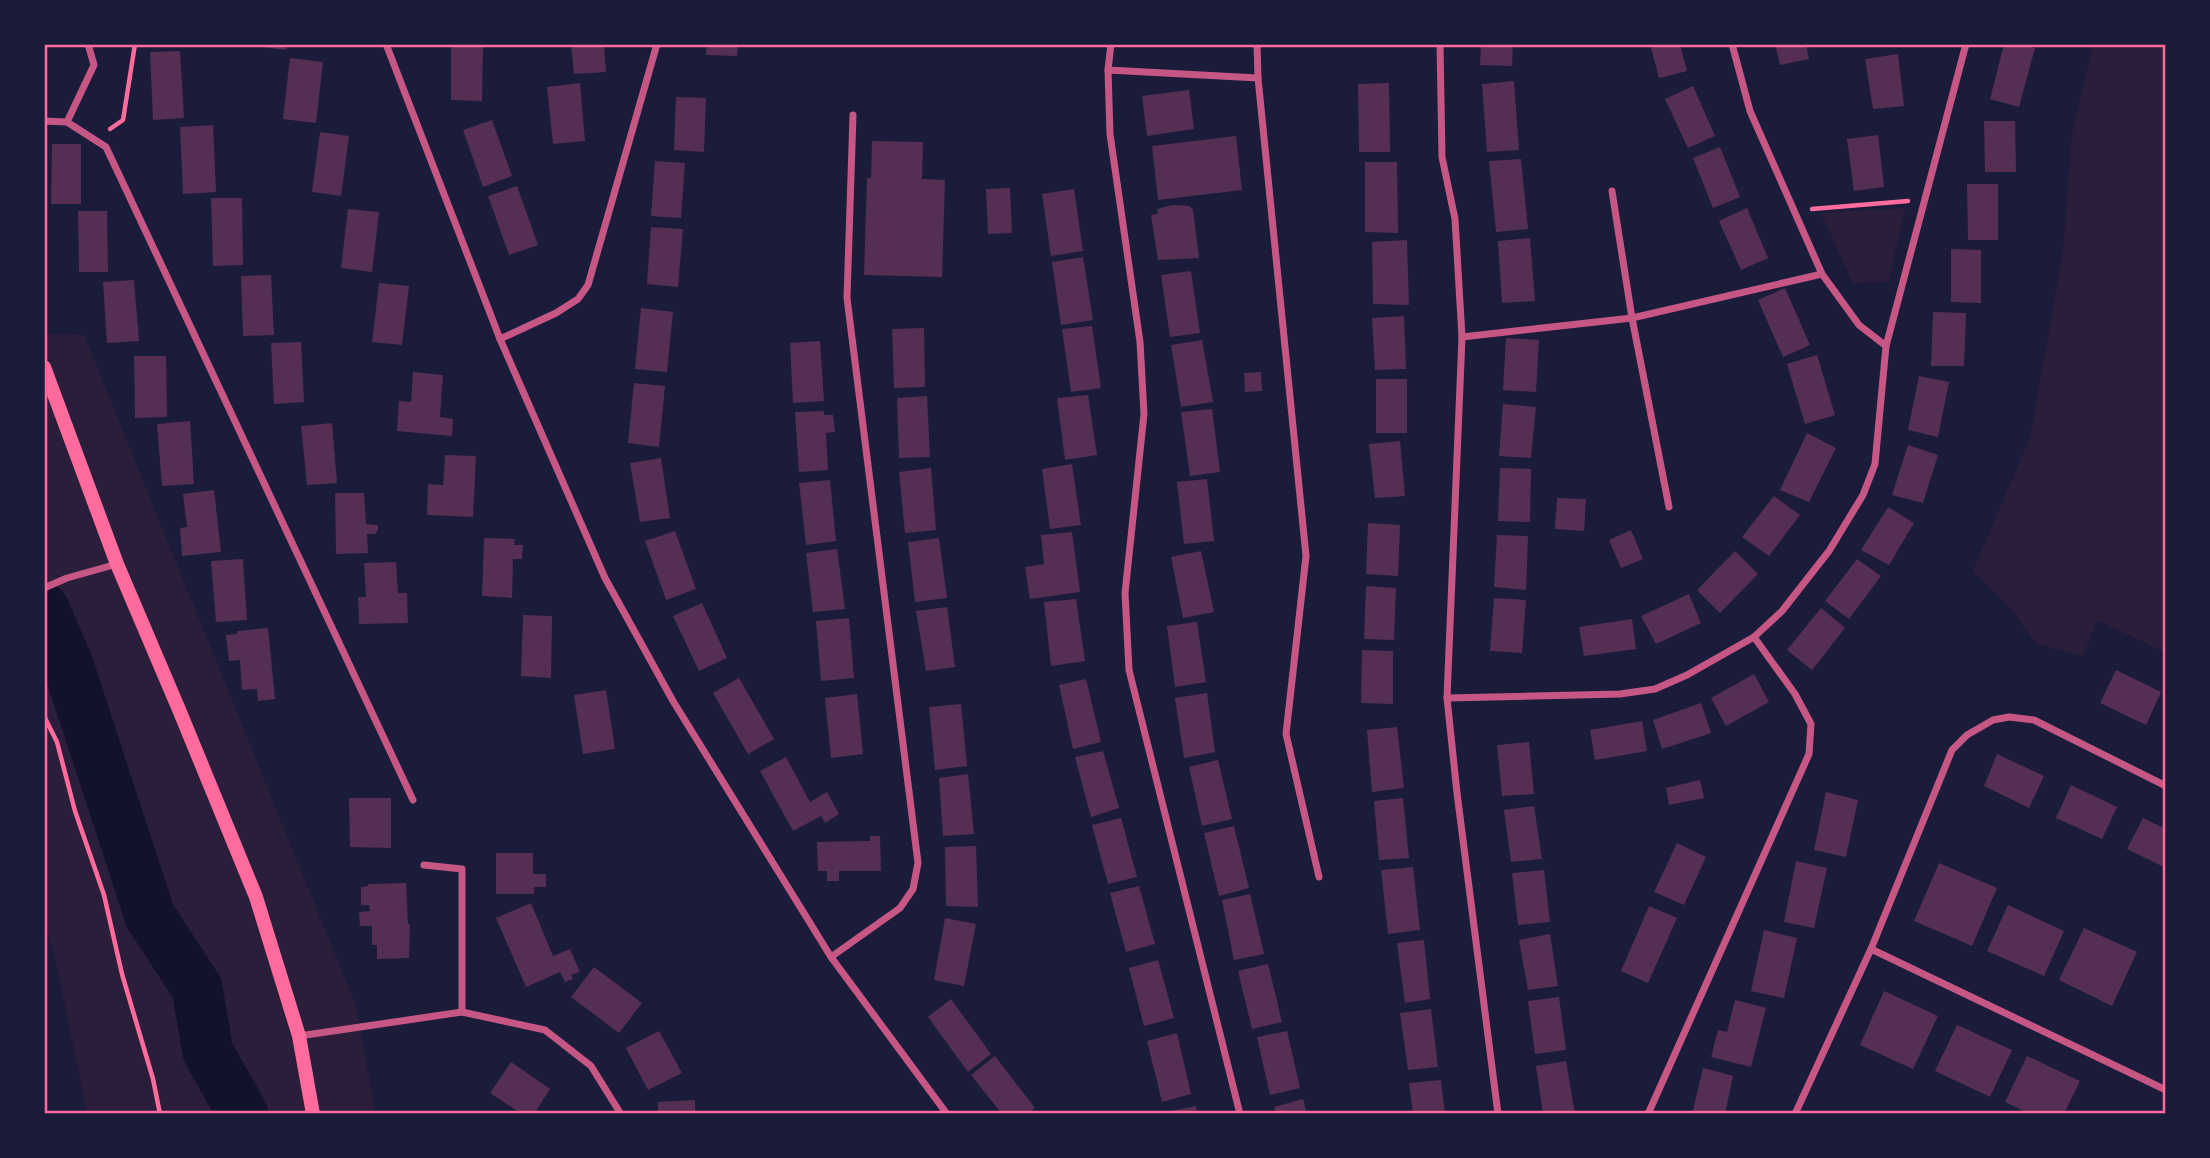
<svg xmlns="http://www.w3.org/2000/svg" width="2210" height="1158" font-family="Karla,sans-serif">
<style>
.green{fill:#2a1e3b}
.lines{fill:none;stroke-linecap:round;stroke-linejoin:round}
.river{stroke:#12122b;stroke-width:51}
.building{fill:#542f53}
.path{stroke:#ff6b9d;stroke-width:4.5}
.minor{stroke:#c65784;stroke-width:7}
.secondary{stroke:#ff6b9d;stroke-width:14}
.neatline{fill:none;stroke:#ff6b9d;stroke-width:2.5}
</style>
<rect width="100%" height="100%" fill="#1b1b3a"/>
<!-- green -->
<g class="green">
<path d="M2093 44H2166V653L2097 620 2083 656 2035 643 2011 608 1973 571 2030 438 2063 251 2072 134Z"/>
<path d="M1905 208 1889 282 1853 283 1821 213Z"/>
<path d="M44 334 84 335 356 1006 376 1114H87L53 947 44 926Z"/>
</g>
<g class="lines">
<!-- river -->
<path class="river" d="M44 609 68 665 150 916 197 988 208 1052 243 1114"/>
</g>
<!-- building -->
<g class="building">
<path d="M254 44H287L286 50 254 46Z"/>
<path d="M451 44H483L482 101 451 100Z"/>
<path d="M571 44H604L606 72 574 74Z"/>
<path d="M707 44H738L737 56 706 55Z"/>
<path d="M1481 44H1513L1512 66 1480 65Z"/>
<path d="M1650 44H1680L1687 71 1659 78Z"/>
<path d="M1775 44H1806L1809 59 1780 65Z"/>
<path d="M2004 44H2018L2035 48 2019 107 1990 99Z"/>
<path d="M180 51 184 118 153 120 150 52Z"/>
<path d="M1898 54 1904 106 1873 109 1865 59Z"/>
<path d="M290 58 323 62 316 123 283 119Z"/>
<path d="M1514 81 1519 150 1487 152 1482 84Z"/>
<path d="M580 83 585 141 553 144 547 87Z"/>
<path d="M1389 83 1390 152H1359L1358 84Z"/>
<path d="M1693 86 1715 136 1688 148 1665 99Z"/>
<path d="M1189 90 1194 129 1147 136 1142 96Z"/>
<path d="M676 97 706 98 704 152 674 150Z"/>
<path d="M492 120 512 176 483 187 463 130Z"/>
<path d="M1984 121H2015L2016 172H1985Z"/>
<path d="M213 125 216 192 183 194 180 127Z"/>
<path d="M320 132 349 136 341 196 312 192Z"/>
<path d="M1878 135 1884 187 1854 191 1847 139Z"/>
<path d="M1236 136 1242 190 1158 200 1152 146Z"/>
<path d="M872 141 923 142 922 179 945 180 942 277 864 275 867 178H871Z"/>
<path d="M52 144H81V204H51Z"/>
<path d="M1720 147 1740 197 1713 208 1693 158Z"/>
<path d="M1521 159 1528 229 1496 232 1489 161Z"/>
<path d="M655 161 685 163 681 218 651 216Z"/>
<path d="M1365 162H1397L1398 233 1365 232Z"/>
<path d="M1967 184H1998V240H1968Z"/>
<path d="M517 186 538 245 509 255 488 196Z"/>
<path d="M1010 188 1012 233 988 234 986 189Z"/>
<path d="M1074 189 1083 251 1051 256 1042 194Z"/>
<path d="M211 198H242L243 265 213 266Z"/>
<path d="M1173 205 1190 206 1193 210 1199 258 1158 260 1151 215 1158 214 1157 209Z"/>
<path d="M1747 208 1768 258 1741 270 1719 221Z"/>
<path d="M348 209 379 212 372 272 341 268Z"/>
<path d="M78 211H107L108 272H79Z"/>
<path d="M651 227 683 229 678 287 647 284Z"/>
<path d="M1530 238 1535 301 1502 303 1498 241Z"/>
<path d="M1407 240 1409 305 1373 304 1372 242Z"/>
<path d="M1951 249 1981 250V303L1951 302Z"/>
<path d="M1083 257 1093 320 1061 325 1052 262Z"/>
<path d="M1191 271 1200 333 1170 337 1161 275Z"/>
<path d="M271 275 274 335 243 336 241 276Z"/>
<path d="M134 280 139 341 107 343 103 282Z"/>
<path d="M379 283 409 286 402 345 372 342Z"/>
<path d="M1785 288 1810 345 1783 357 1758 300Z"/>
<path d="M641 308 673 312 667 372 635 369Z"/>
<path d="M1933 312 1966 313 1964 366H1931Z"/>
<path d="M1404 316 1406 369 1375 370 1372 318Z"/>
<path d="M1092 326 1101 388 1071 392 1062 329Z"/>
<path d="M924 328 925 387 894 388 892 329Z"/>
<path d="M1506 338 1539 340 1536 392 1503 390Z"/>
<path d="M1202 340 1213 402 1181 407 1171 345Z"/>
<path d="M820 341 824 401 793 403 790 343Z"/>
<path d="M301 342 304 402 274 404 271 343Z"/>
<path d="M1817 355 1835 415 1805 424 1787 364Z"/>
<path d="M134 356H166L167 417 135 418Z"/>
<path d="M413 372 443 375 440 417 453 419 452 436 397 431 399 401 411 402Z"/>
<path d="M1261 372 1262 391 1245 392 1244 373Z"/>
<path d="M1919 376 1949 382 1938 437 1908 430Z"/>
<rect x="1376" y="379" width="31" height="54"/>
<path d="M634 383 665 386 659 447 628 443Z"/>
<path d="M1088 395 1097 455 1065 460 1057 398Z"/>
<path d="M927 396 930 457 899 458 897 398Z"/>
<path d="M1503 404 1536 407 1531 458 1499 456Z"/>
<path d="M1212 409 1220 472 1190 476 1181 412Z"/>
<path d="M824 411V415H833L835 432 826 433 828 470 799 472 795 412Z"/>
<path d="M190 421 194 484 162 486 157 424Z"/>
<path d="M332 423 337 483 307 485 301 426Z"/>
<path d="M1807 433 1836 448 1809 502 1780 490Z"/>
<path d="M1400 441 1405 496 1375 498 1369 444Z"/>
<path d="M1908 445 1938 455 1923 503 1892 495Z"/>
<path d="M445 455 476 456 473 517 427 515 428 484 443 485Z"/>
<path d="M661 458 670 518 640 522 630 463Z"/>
<path d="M1072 464 1081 525 1050 529 1042 469Z"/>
<path d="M931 468 936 530 905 533 899 472Z"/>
<path d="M1500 468 1531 469 1530 522 1498 521Z"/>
<path d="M1207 479 1214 541 1184 544 1177 482Z"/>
<path d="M830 480 836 541 806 545 799 483Z"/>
<path d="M214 490 221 552 182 556 180 528 187 527 183 494Z"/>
<path d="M335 493H364L366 524 378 525V530L375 534H367L368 553 336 554Z"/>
<path d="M1774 496 1800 515 1769 556 1742 537Z"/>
<path d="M1557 498 1586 499 1584 531 1555 529Z"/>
<path d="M1888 507 1914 523 1889 565 1861 550Z"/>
<path d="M1368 523 1400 525 1398 576 1366 574Z"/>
<path d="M1631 530 1643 559 1621 568 1609 540Z"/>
<path d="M675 531 696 589 666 600 645 541Z"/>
<path d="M1072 532 1080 592 1030 599 1025 567 1044 564 1041 535Z"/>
<path d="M1497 535 1528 536 1526 590 1494 587Z"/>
<path d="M484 538 515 539 514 545H523L522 559H513L512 598 482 596Z"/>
<path d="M939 538 947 598 915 602 908 542Z"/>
<path d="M837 549 845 609 813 612 806 553Z"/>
<path d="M1201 551 1214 612 1183 618 1171 557Z"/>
<path d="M1735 551 1758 574 1720 613 1697 590Z"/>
<path d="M243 559 247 620 216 622 211 561Z"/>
<path d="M1857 559 1881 576 1849 619 1825 601Z"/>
<path d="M396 562 398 593H407L408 623 359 624 358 597H366L364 563Z"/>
<path d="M1366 586 1396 588 1394 640 1364 639Z"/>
<path d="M1689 594 1701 623 1656 644 1641 616Z"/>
<path d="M1494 598 1526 600 1522 653 1490 651Z"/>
<path d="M1076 599 1085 661 1051 666 1044 602Z"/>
<path d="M702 603 727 658 699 671 673 616Z"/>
<path d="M947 607 955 667 926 671 916 611Z"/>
<path d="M1821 608 1845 628 1812 670 1787 650Z"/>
<path d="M523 615 552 616 551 678 521 676Z"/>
<path d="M849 618 854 678 821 681 816 621Z"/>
<path d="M1632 619 1636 649 1584 656 1579 627Z"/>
<path d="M1197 622 1206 682 1175 687 1167 626Z"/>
<path d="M268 628 275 699 258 701 257 689 242 690 240 660 229 661 226 635 237 634V631Z"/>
<path d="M1362 650 1393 651V704L1361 703Z"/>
<path d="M2116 670 2161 692 2146 725 2100 703Z"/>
<path d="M1754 674 1769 702 1726 726 1711 698Z"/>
<path d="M739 678 774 739 748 754 713 693Z"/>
<path d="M1086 679 1101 742 1073 749 1059 685Z"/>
<path d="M606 690 615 749 583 754 574 695Z"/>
<path d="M1207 693 1215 752 1184 758 1175 698Z"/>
<path d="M857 694 863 754 831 758 825 698Z"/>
<path d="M1701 703 1711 733 1662 749 1653 720Z"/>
<path d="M961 704 967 766 935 770 929 707Z"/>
<path d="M1642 721 1647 751 1595 760 1590 730Z"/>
<path d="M1397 727 1404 788 1372 792 1367 730Z"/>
<path d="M1529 742 1534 794 1502 796 1497 745Z"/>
<path d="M1103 751 1119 808 1091 817 1075 757Z"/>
<path d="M1997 754 2044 776 2029 808 1984 786Z"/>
<path d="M786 757 810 802 827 792 839 814 825 823 821 816 793 831 760 771Z"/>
<path d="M1218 760 1232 819 1202 826 1189 767Z"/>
<path d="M968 774 974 834 943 836 939 778Z"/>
<path d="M1700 780 1704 798 1669 805 1666 788Z"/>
<path d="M2071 785 2117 807 2102 839 2056 818Z"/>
<path d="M1826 792 1858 800 1846 857 1814 850Z"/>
<path d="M349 798H391V848L350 847Z"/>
<path d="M1403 798 1409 858 1379 860 1374 801Z"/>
<path d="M1534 806 1542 859 1511 862 1504 810Z"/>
<path d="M1121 818 1137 877 1108 884 1092 825Z"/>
<path d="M2143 818 2166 829V868L2127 849Z"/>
<path d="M1234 826 1249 888 1219 896 1204 833Z"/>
<path d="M870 836H880L881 871H839V881H827V871H818L817 842 870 841Z"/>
<path d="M1677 843 1706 857 1684 905 1654 892Z"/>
<path d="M976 846 978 907 946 906 945 847Z"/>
<path d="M496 853H533V874H546V887H534V894H496Z"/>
<path d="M1796 861 1827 868 1814 928 1784 922Z"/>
<path d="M1939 863 1997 888 1972 946 1914 921Z"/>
<path d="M1413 867 1420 930 1388 934 1381 870Z"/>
<path d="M1544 870 1550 922 1518 925 1512 873Z"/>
<path d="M406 883 408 924H410L409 958 377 959V945H372V926H360L359 912 370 911 369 905H361V887L368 886V884Z"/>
<path d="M1139 886 1155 944 1126 952 1110 893Z"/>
<path d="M1250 894 1264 954 1234 960 1222 900Z"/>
<path d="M531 903 553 956 570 949 580 972 571 975 573 979 565 982 560 972 526 987 496 918Z"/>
<path d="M2008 905 2064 931 2044 976 1987 951Z"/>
<path d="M1649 906 1677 918 1648 983 1621 971Z"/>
<path d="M945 918 976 924 964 986 934 980Z"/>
<path d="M2084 928 2137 952 2112 1006 2059 980Z"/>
<path d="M1764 930 1797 938 1784 998 1751 991Z"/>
<path d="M1550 934 1558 986 1528 990 1519 940Z"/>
<path d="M1424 940 1430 999 1405 1003 1397 943Z"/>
<path d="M1158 960 1174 1018 1144 1026 1129 968Z"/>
<path d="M1268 964 1282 1022 1252 1029 1238 971Z"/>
<path d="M594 967 642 1003 619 1033 571 997Z"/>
<path d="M1884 991 1938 1016 1913 1069 1860 1045Z"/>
<path d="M1559 997 1566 1050 1535 1054 1528 1001Z"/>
<path d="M951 999 991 1054 968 1072 928 1017Z"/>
<path d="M1735 1000 1766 1008 1751 1067 1711 1057 1718 1030 1727 1032Z"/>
<path d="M1431 1009 1438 1067 1408 1070 1400 1013Z"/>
<path d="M1957 1025 2012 1050 1990 1097 1935 1071Z"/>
<path d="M659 1031 682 1073 648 1090 626 1048Z"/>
<path d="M1287 1031 1300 1088 1270 1095 1257 1037Z"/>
<path d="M1177 1033 1191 1094 1162 1102 1147 1041Z"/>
<path d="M995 1056 1035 1108 1026 1114H1002L971 1075Z"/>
<path d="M2027 1056 2080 1081 2064 1114H2031L2005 1102Z"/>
<path d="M1566 1061 1575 1114H1543L1536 1066Z"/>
<path d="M511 1062 550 1089 534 1114H522L490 1093Z"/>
<path d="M1703 1068 1733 1076 1725 1114H1692Z"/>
<path d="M1441 1080 1445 1114H1413L1409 1083Z"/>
<path d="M1303 1099 1307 1114H1276L1274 1107Z"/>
<path d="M695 1100V1114H658V1102Z"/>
<path d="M1196 1106 1197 1114H1161V1113Z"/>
</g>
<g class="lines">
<!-- path -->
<g class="path">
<path d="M110 129 123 120 135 44"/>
<path d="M1812 209 1908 201"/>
<path d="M44 716 57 742 75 811 104 895 122 974 153 1079 160 1114"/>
</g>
<!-- minor -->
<g class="minor">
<path d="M386 44 500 339 605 578 673 701 831 957 947 1114"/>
<path d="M1111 44 1108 70 1110 134 1140 342 1144 414 1125 593 1129 670 1240 1114"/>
<path d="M1257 44 1258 78 1306 556 1286 734 1319 877"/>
<path d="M1440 44 1442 157 1455 219 1462 337 1447 698 1457 793 1498 1114"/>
<path d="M1732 44 1750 111 1822 274 1859 325 1886 346"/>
<path d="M1108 70 1258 78"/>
<path d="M44 121 67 122 106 147 413 800"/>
<path d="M67 122 94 65 88 44"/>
<path d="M1612 191 1632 318 1669 507"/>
<path d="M1462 337 1632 318 1822 274"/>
<path d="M500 339 556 313 578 299 588 285 657 44"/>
<path d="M44 588 67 578 117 564"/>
<path d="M1447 698 1620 694 1655 689 1687 675 1754 637 1782 611 1829 551 1863 495 1875 464 1886 346 1966 44"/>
<path d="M424 865 462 869V1012"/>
<path d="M1871 949 2166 1090"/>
<path d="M831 957 900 908 913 889 918 863 847 298 853 115"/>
<path d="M299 1036 462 1012 545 1030 591 1066 619 1111V1114"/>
<path d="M1648 1114 1809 754 1811 724 1795 694 1754 637"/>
<path d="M1795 1114 1871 949 1952 750 1967 735 1993 720 2009 717 2034 720 2166 786"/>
</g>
<!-- secondary -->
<path class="secondary" d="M44 367 117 564 180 712 256 897 299 1036 313 1114"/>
</g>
<!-- border -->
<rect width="2210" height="1158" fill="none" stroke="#1b1b3a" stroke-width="91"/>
<rect x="46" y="46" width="2118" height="1066" class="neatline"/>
</svg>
